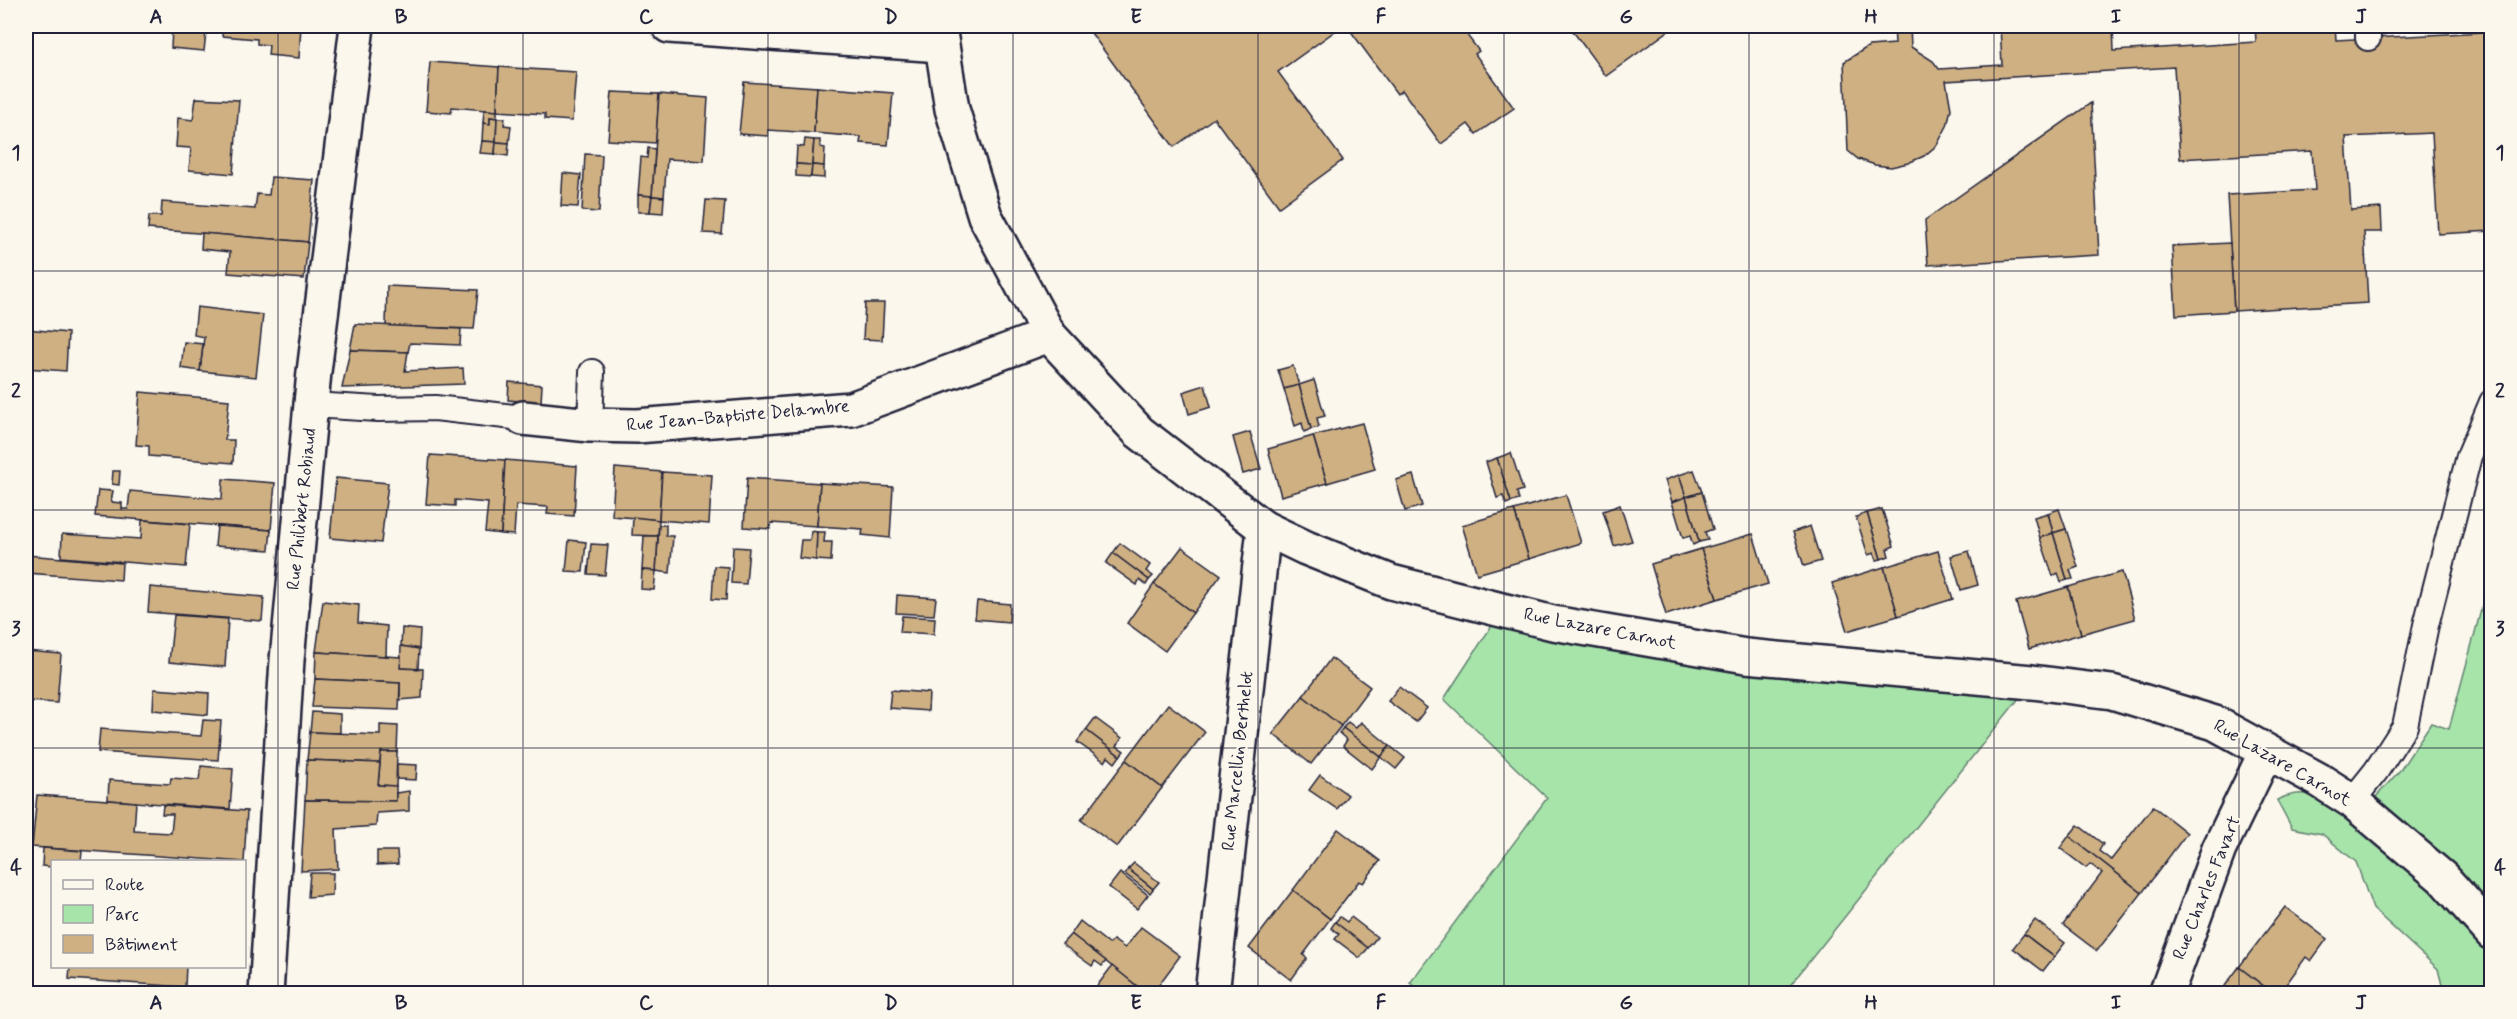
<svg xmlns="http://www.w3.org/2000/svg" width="2517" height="1019" font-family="Mynerve,sans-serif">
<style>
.green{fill:#a7e4aa;stroke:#648372;stroke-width:1.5}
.building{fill:#ceb082;stroke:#22223b;stroke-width:1.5}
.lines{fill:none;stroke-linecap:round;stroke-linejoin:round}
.lane-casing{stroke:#22223b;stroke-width:28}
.street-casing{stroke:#22223b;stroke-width:38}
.secondary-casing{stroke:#22223b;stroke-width:38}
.lane{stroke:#fbf7ec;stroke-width:24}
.street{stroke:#fbf7ec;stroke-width:33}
.secondary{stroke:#fbf7ec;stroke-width:33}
.grid{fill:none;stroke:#22223b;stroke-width:1.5;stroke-opacity:0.55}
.labels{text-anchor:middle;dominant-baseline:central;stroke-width:4.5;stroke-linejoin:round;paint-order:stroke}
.street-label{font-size:18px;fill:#22223b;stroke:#fbf7ec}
.neatline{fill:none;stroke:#22223b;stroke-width:2}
.grid-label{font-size:20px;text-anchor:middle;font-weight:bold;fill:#22223b}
</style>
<rect width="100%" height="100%" fill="#fbf7ec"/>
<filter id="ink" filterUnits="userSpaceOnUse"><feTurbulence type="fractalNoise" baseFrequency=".0167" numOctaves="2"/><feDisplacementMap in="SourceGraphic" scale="12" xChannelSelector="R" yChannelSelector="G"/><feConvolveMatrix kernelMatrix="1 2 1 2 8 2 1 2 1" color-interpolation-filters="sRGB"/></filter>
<g filter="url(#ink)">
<!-- green -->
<g class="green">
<path d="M2491 582V993H2444L2438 969 2373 909 2356 862 2322 834 2292 828 2277 800C2312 784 2326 801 2356 819L2401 769 2431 723 2449 729 2488 584Z"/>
<path d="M1502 610 2032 682 1784 993 1424 994 1410 983 1547 798 1444 699Z"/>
</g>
<!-- building -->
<g class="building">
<path d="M223 26H301L299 58 268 55 269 45 257 44V39L222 36Z"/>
<path d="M1086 26H1342L1278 72 1343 160 1279 207 1214 118 1174 147Z"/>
<path d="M1347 26H1460L1479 51 1475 54 1514 108 1476 134 1468 124 1441 144 1402 90 1397 94Z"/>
<path d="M1569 26H1669L1671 29 1606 76Z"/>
<path d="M1894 26H1910L1911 47 1933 61 1939 69 2002 65 2000 26H2113L2114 51 2256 42 2255 26H2335L2336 40 2483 32V26H2492V231L2438 234 2432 133 2346 137 2351 210 2381 208 2382 232H2364L2368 303 2234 311 2227 195 2315 190 2312 151 2180 159 2174 67 1946 81 1951 109 1947 126 1937 145 1924 156 1908 163 1891 167 1875 165 1858 159 1848 151 1844 62 1869 46 1895 44Z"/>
<path d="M172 29 206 32 204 51 171 48Z"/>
<path d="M430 62 499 67 497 111 452 107 451 113 426 111Z"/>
<path d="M499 67 576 72 572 121 545 119V114L497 111Z"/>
<path d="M744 82 817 87 814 133 768 130V136L739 134Z"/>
<path d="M817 87 893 93 888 145 860 143 861 137 814 133Z"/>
<path d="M612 92 659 94 656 143 608 140Z"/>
<path d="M659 94 708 98 704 161 667 159 664 197 652 196Z"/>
<path d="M196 98 239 100 233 174 189 170 191 148 176 147 178 118 193 120Z"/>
<path d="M2091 103 2099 255 1928 265 1925 220Z"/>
<path d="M484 110 497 111V118L490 117V124L483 123Z"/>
<path d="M490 117 497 118 496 142 482 141 483 123 490 124Z"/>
<path d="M497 118H505L504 125 511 126 509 143 496 142Z"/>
<path d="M805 139 814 140 812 165 796 164 797 146 804 147Z"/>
<path d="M814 140H820V147L825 148 824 166 812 165Z"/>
<path d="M482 141 496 142 495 154 480 153Z"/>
<path d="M496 142 509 143 508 156 495 154Z"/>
<path d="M648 148 655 149 652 196 638 195 641 157 647 158Z"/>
<path d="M585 154 602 155 599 212 582 211Z"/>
<path d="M796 164 812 165 811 177 796 176Z"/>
<path d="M812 165 824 166V178L811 177Z"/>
<path d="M563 173 581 175 578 207 561 206Z"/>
<path d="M271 177 314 180 308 242 148 229 149 216H161L162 202 255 209 257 194 269 195Z"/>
<path d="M638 195 652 196 650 212H638Z"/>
<path d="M652 196 664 197 663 213 650 212Z"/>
<path d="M706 200 725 201 722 234 703 233Z"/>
<path d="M202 233 308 242 304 279 228 273 230 252 201 249Z"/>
<path d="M2230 243 2234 311 2176 315 2172 246Z"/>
<path d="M387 286 478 290 474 329 386 326Z"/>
<path d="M865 303H884L882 340 863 339Z"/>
<path d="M197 307 263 315 256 377 200 371 204 337 194 335Z"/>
<path d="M355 324 461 329 460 345 410 343 408 352 350 350Z"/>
<path d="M26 329 68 333 66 371 26 368Z"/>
<path d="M184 342 203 344 200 371 181 368Z"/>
<path d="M350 350 408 352 405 371 463 368 464 384 342 388Z"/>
<path d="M1293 366 1299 385 1284 389 1278 370Z"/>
<path d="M1314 380 1325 416 1317 418 1319 427 1311 429 1299 385Z"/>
<path d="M509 382 542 385 541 403 508 400Z"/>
<path d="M1205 385 1211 407 1189 414 1183 392Z"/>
<path d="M1299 385 1311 429 1304 432 1302 423 1295 426 1284 389Z"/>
<path d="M140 392 229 400 225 440H234L233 463 149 456V446L136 445Z"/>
<path d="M1362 423 1375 469 1327 483 1313 436Z"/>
<path d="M1250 432 1261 469 1243 474 1233 437Z"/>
<path d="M1313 436 1327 483 1281 496 1268 449Z"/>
<path d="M1511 453 1523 490 1517 492 1519 500 1511 502 1497 458Z"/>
<path d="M430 455 505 460 501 534 485 532 488 503 455 500V506L426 504Z"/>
<path d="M1497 458 1511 502 1506 504 1503 496 1497 498 1486 462Z"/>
<path d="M505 460 577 466 574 516 547 514 548 507 516 505 514 535 501 534Z"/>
<path d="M615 468 662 472 659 520 612 516Z"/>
<path d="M1694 470 1702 492 1686 497 1679 475Z"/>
<path d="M113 471H120L119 485 112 484Z"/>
<path d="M662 472 712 475 709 524 659 520Z"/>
<path d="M1413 475 1422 506 1405 511 1396 480Z"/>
<path d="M1679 475 1686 497 1672 502 1665 480Z"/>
<path d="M336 478 388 483 381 543 330 538Z"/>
<path d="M747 478 820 483 817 526 771 523 770 529 744 527Z"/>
<path d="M223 479 275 483 271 530 95 516 98 490 113 491 111 502 122 503V509H128L130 491 222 499Z"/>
<path d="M820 483 893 487 890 538 862 535 863 529 817 526Z"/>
<path d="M1702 492 1713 529 1705 532 1708 540 1699 542 1686 497Z"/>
<path d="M1566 495 1581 543 1529 559 1514 510Z"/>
<path d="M1686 497 1699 542 1693 545 1690 536 1683 538 1672 502Z"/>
<path d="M1620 505 1632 541 1614 546 1603 511Z"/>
<path d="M1882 509 1894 546 1887 549 1889 556 1881 559 1867 513Z"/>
<path d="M2059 509 2066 529 2053 533 2048 513Z"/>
<path d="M1514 510 1529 559 1477 574 1462 525Z"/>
<path d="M1867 513 1881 559 1877 560 1874 553 1868 555 1856 517Z"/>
<path d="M2048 513 2053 533 2040 538 2034 517Z"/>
<path d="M633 517 659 520 658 536 632 535Z"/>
<path d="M142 520 190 524 186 567 61 557 62 534 141 539Z"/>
<path d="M659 525H666V536H673L670 573 656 571Z"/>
<path d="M217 526 271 530 269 550 215 546Z"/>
<path d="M1810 526 1821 561 1804 566 1793 532Z"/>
<path d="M2066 529 2078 567 2070 570 2073 579 2067 580 2053 533Z"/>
<path d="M811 531 817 532 816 560 799 558 801 540H810Z"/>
<path d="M817 532H825L824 542H832L831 561 816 560Z"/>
<path d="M2053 533 2067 580 2061 582 2058 573 2053 576 2040 538Z"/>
<path d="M1753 534 1768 584 1717 599 1701 549Z"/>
<path d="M644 536H658L656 571 642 570Z"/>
<path d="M569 540 586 542 583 572 566 571Z"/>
<path d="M1120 543 1150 565 1146 571 1153 576 1149 580 1113 553Z"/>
<path d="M591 544 608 545 605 575 588 574Z"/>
<path d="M733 547 749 548 746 584 731 583Z"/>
<path d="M1182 547 1221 575 1193 613 1154 584Z"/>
<path d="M1701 549 1717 599 1666 615 1651 564Z"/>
<path d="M1938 551 1953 599 1898 616 1884 567Z"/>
<path d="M1969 551 1978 585 1961 590 1951 556Z"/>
<path d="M1113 553 1149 580 1146 585 1139 580 1137 585 1106 563Z"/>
<path d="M26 555 122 563 121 580 26 573Z"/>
<path d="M714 566 728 567 726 600 712 599Z"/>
<path d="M1884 567 1898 616 1847 631 1832 583Z"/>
<path d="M642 570 656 571 654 590 641 589Z"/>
<path d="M2122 572 2135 619 2081 634 2068 587Z"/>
<path d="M1154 584 1193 613 1165 651 1127 623Z"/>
<path d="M150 587 264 597 262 621 148 612Z"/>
<path d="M2068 587 2081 634 2029 649 2016 602Z"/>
<path d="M897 595 936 598 934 615 896 613Z"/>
<path d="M323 601 359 605 358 623 387 626 386 656 316 652Z"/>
<path d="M977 601 1010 604 1009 622 975 619Z"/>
<path d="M174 615 228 619 225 667 169 662Z"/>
<path d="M902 616 935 618 934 634 900 632Z"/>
<path d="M402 628 420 630 419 649 401 646Z"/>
<path d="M401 646 419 649 418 669 400 668Z"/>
<path d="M26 651 61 654 57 703 26 701Z"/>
<path d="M316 652 401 657 400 668 423 669 422 698 400 700V683L315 679Z"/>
<path d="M1331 658 1370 687 1341 726 1303 696Z"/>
<path d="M315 679 400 683 399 710 312 707Z"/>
<path d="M1399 687 1427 708 1416 722 1388 701Z"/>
<path d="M154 689 209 693 208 715 153 710Z"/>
<path d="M891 690 929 693 928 711 889 708Z"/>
<path d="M1303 696 1341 726 1311 764 1273 734Z"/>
<path d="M1168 704 1205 732 1162 788 1126 760Z"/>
<path d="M312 712 340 714V733L310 732Z"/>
<path d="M1095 718 1122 738 1117 746 1124 751 1120 756 1086 730Z"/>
<path d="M203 720 221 721 218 760 98 752 100 729 201 736Z"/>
<path d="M1348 722 1356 728 1361 722 1390 746 1381 757 1343 728Z"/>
<path d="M380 725 398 726 397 752H381L380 763 307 760 310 732 380 735Z"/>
<path d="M1343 728 1381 757 1372 769 1343 746 1347 740 1339 733Z"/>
<path d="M1086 730 1120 756 1115 763 1108 757 1105 762 1077 742Z"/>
<path d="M1390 746 1405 758 1396 769 1381 757Z"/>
<path d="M381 752H397L396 786 378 785Z"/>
<path d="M307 760 380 763 378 785 396 786V801L305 800Z"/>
<path d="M1126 760 1162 788 1117 847 1081 820Z"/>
<path d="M397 764 417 765 416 780 397 779Z"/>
<path d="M201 766 233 769 230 809 108 800 109 780 170 784 171 778 199 780Z"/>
<path d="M1320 775 1348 795 1337 809 1309 790Z"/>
<path d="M409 791V811L377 813 376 826 336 829 338 869 301 871 305 800 396 801V793Z"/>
<path d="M37 795 136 802 134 831 171 833 173 814H162L163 805 247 811 244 862 32 847Z"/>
<path d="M2153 806 2187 833 2142 893 2069 836 2078 825 2103 844 2099 851 2111 860Z"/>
<path d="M1338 829 1380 861 1363 883 1359 881 1330 919 1293 890Z"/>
<path d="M2069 836 2142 893 2097 951 2063 925 2102 873 2090 864 2086 868 2060 848Z"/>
<path d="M43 848 82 851 81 862H52V867L42 866Z"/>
<path d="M377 851H397L398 864 377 865Z"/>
<path d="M1134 863 1159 882 1153 889 1128 869Z"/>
<path d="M1128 869 1153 889 1150 893 1125 874Z"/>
<path d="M310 873H333L332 895 308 897Z"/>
<path d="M1120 873 1148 895 1137 909 1109 887Z"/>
<path d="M1293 890 1330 919 1303 955 1307 958 1291 980 1249 948Z"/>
<path d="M2285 907 2327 939 2311 961 2306 957 2279 994H2274L2239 967Z"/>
<path d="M1340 917 1347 922 1351 917 1377 937 1368 948 1335 922Z"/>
<path d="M2035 920 2065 943 2054 957 2024 934Z"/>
<path d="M1080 921 1109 944 1113 940 1125 948 1141 927 1180 956 1152 994H1147L1071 934Z"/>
<path d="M1335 922 1368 948 1360 958 1335 939 1339 934 1331 928Z"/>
<path d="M1071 934 1106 961 1102 966 1095 961 1092 966 1062 944Z"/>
<path d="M2024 934 2054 957 2043 971 2013 948Z"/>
<path d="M70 966H186L185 987 69 979Z"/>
<path d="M1112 966 1147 994H1091Z"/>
<path d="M2239 967 2274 994H2219Z"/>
</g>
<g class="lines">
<defs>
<g id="lane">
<path d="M2368 38V26"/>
<path d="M312 405 378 409 435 408 523 418"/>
<path d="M590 425 592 372"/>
<path d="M2352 801 2376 771 2405 726 2426 625 2469 456 2492 402"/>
</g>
<g id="street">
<path d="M669 26 941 45"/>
<path d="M939 26 952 109 985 216 1049 335 1139 432 1264 528 1306 548 1391 582 1553 623 1746 656 2032 682 2112 692 2215 723 2319 780 2352 801 2443 878 2492 933"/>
<path d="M523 418 590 425 637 426 851 409 1049 335"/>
<path d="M1212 994 1264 528"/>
<path d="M2166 994 2219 849 2266 752"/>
</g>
<path id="secondary" d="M266 994 287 660 314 372 357 26"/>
</defs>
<!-- lane casing -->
<use href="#lane" class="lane-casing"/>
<!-- street casing -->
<use href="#street" class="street-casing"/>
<!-- secondary casing -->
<use href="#secondary" class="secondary-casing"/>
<!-- lane -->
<use href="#lane" class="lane"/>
<!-- street -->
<use href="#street" class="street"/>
<!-- secondary -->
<use href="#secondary" class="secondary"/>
</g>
</g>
<!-- grid -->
<path class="grid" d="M278 26V994M523 26V994M768 26V994M1013 26V994M1258 26V994M1504 26V994M1749 26V994M1994 26V994M2239 26V994M26 271H2492M26 510H2492M26 748H2492"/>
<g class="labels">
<!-- street labels -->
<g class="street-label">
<text transform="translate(738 416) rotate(-5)">Rue Jean-Baptiste Delambre</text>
<text transform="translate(302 509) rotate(-84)">Rue Philibert Robiaud</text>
<text transform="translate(1600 629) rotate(11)">Rue Lazare Carnot</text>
<text transform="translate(1238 761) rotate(-84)">Rue Marcellin Berthelot</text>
<text transform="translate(2282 763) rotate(30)">Rue Lazare Carnot</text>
<text transform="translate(2207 888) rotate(-68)">Rue Charles Favart</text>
</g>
</g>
<!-- margin -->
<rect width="2517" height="1019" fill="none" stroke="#fbf7ec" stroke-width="66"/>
<!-- legend -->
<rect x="51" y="860" width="195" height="108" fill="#fbf7ec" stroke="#a4a2a5" stroke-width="1.5"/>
<rect x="63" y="880" width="30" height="9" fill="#fbf7ec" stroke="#a4a2a5" stroke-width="1.5"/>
<text x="105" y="890" font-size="18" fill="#22223b">Route</text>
<rect x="63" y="905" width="30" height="18" fill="#a7e4aa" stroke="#a4a2a5" stroke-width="1.5"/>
<text x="105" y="920" font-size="18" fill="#22223b">Parc</text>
<rect x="63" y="935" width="30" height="18" fill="#ceb082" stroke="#a4a2a5" stroke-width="1.5"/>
<text x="105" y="950" font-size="18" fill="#22223b">Bâtiment</text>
<rect x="33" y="33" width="2451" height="953" class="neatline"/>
<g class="grid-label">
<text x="156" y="23">A</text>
<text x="401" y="23">B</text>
<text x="646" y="23">C</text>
<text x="891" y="23">D</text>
<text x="1136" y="23">E</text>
<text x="1381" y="23">F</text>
<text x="1626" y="23">G</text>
<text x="1871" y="23">H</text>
<text x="2116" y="23">I</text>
<text x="2361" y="23">J</text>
<text x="16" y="159">1</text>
<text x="2500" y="159">1</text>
<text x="16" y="397">2</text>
<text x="2500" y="397">2</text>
<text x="16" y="635">3</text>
<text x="2500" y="635">3</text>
<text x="16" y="874">4</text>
<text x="2500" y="874">4</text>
<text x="156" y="1009">A</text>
<text x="401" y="1009">B</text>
<text x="646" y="1009">C</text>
<text x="891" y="1009">D</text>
<text x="1136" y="1009">E</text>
<text x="1381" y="1009">F</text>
<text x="1626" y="1009">G</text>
<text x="1871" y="1009">H</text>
<text x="2116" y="1009">I</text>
<text x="2361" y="1009">J</text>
</g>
</svg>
